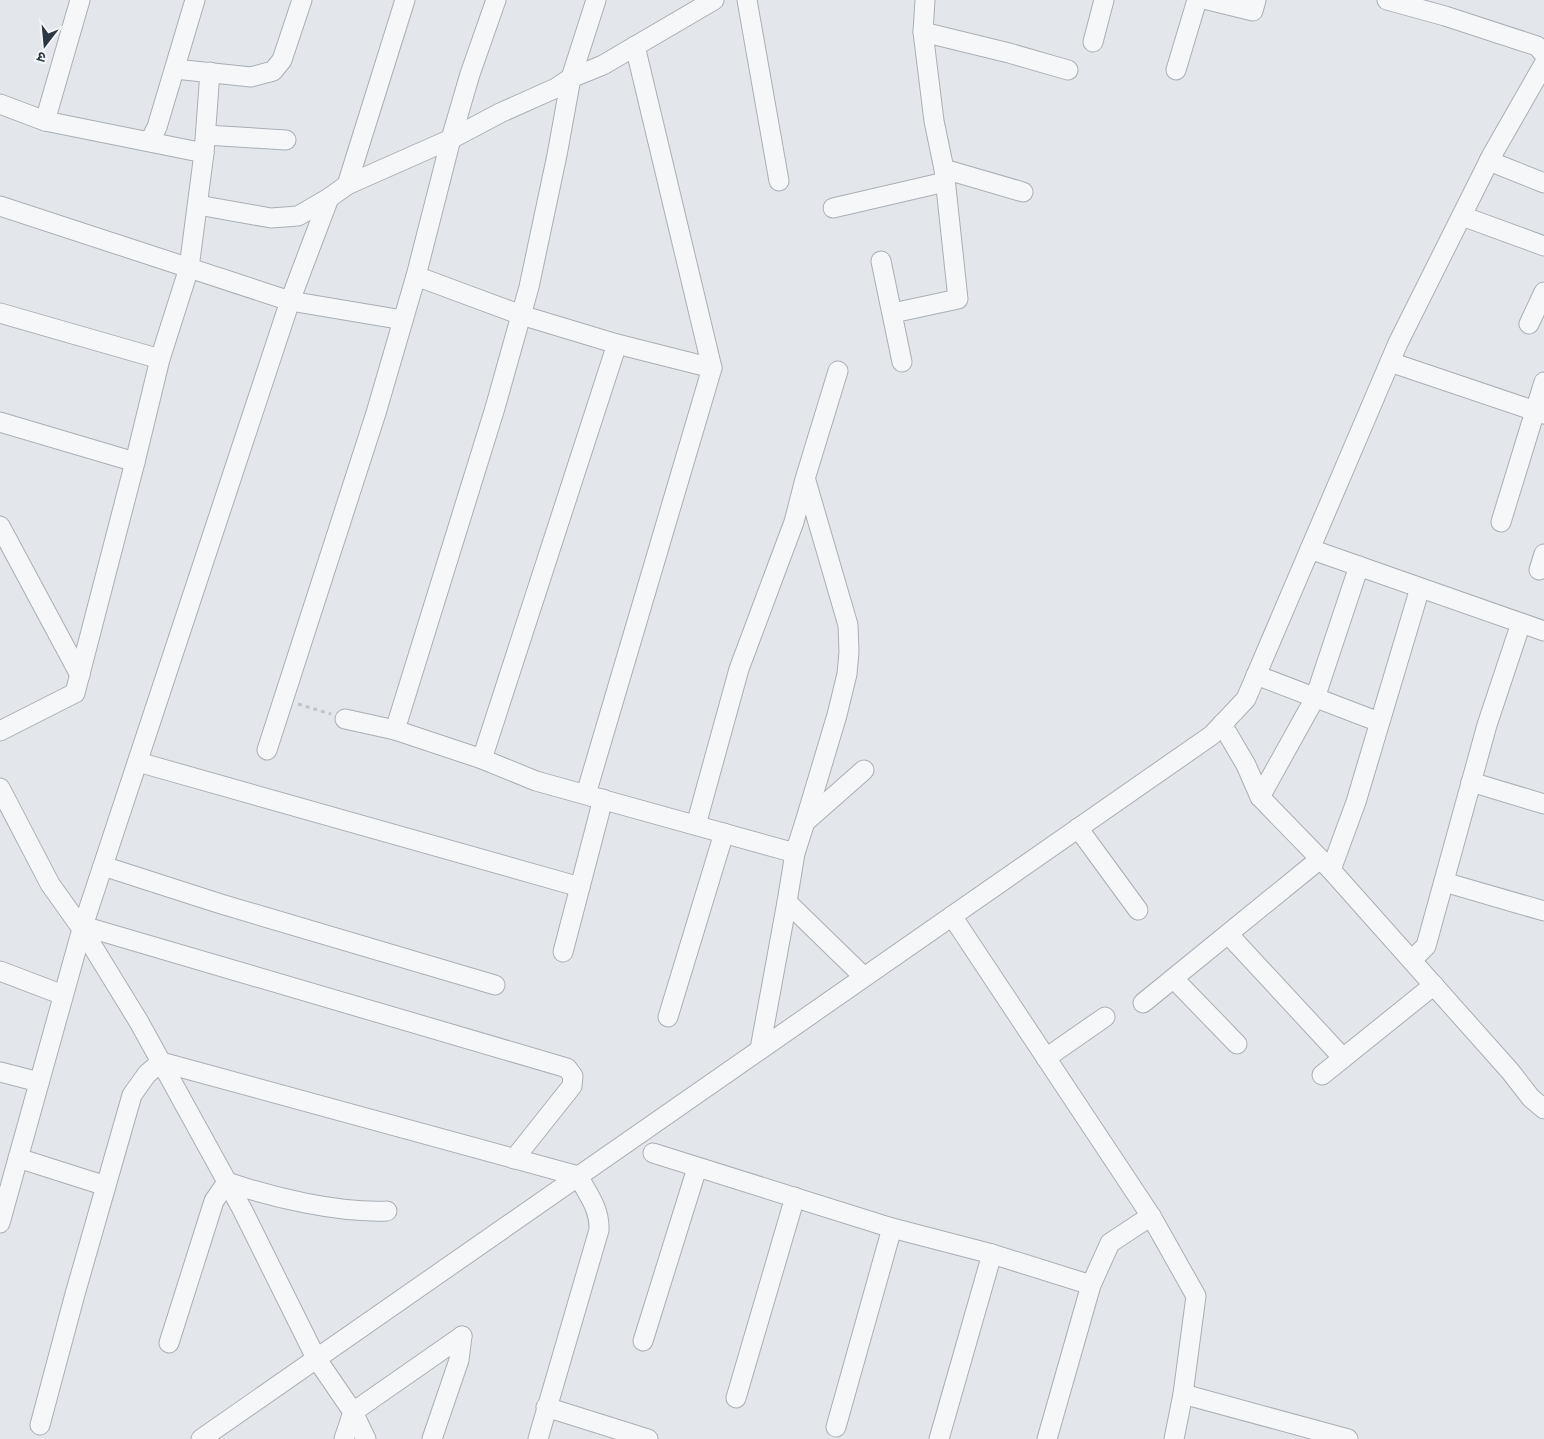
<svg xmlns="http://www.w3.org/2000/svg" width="1544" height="1439" font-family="'DM Sans','Noto Sans Devanagari',sans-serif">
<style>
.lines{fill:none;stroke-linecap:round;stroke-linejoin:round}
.minor-casing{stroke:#a8afb5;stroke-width:21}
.path{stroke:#c1c5ca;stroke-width:3;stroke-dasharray:4 4;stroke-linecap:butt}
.minor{stroke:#f6f7f9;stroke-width:19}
</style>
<rect width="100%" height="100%" fill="#e3e7eb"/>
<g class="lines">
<defs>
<g id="minor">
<path d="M596 0 571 78 557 155 529 287 495 408 395 730 482 759 536 781 795 853"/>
<path d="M747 0 779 181"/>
<path d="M925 0 923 32 934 121 944 169 1023 192"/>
<path d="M1208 0 1253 11 1256 0"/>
<path d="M1387 0 1445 16 1537 46 1544 54"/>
<path d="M923 32 1009 53 1068 70"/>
<path d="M1093 42 1104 0"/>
<path d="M635 46 712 368"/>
<path d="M175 69 251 77 273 71 282 60 302 0"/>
<path d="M1176 70 1197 0"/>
<path d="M0 104 45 121 204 153"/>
<path d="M45 121 80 0"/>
<path d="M206 135 286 140"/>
<path d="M150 141 157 127 195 0"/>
<path d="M1489 161 1544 183"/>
<path d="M347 185 405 0"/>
<path d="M198 205 271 218 298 216 329 198"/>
<path d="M0 206 290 301 403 320"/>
<path d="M833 208 945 182"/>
<path d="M1462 216 1544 246"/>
<path d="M881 261 902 362"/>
<path d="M416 276 521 315 617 344 712 368 586 794"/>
<path d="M0 313 160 359"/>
<path d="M893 313 958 299 944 169"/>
<path d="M1529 324 1544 292"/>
<path d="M1390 362 1544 414"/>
<path d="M0 422 135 462"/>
<path d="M1501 522 1544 382"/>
<path d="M0 526 80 675"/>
<path d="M1310 549 1544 631"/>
<path d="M1539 570 1544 554"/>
<path d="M1256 675 1379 722"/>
<path d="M345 719 395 730"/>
<path d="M1222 724 1246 765 1260 797 1331 870 1356 802 1420 588"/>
<path d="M0 731 75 693 135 462 160 359 189 268 204 153 210 72"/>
<path d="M267 750 376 413 416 276 451 139 470 74 496 0"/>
<path d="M482 759 617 344"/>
<path d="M138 762 580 887 603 799"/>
<path d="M1471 782 1544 804"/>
<path d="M0 788 50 884 82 929 0 1223"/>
<path d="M1260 797 1315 698 1359 566"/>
<path d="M805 822 837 715 847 674 849 652 848 625 806 481"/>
<path d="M696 825 739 669 794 522 805 479 838 371"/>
<path d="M1078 828 1138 910"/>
<path d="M103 866 221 904 495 985"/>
<path d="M1331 870 1510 1071 1531 1098 1544 1109"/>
<path d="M1444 882 1544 911"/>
<path d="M952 916 1151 1216"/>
<path d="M83 926 567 1068 573 1076 572 1086 514 1159"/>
<path d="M1229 935 1343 1058"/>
<path d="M563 952 580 887"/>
<path d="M1412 960 1426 946 1487 725 1521 623"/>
<path d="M0 971 63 995"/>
<path d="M864 977 787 902 795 853 805 822 864 770"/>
<path d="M1174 979 1237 1044"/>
<path d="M1143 1003 1320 859"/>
<path d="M668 1017 724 833"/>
<path d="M760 1049 787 902"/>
<path d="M1046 1058 1105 1017"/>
<path d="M161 1062 578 1176C588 1194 600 1209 599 1230L538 1439"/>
<path d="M0 1072 39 1082"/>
<path d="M1322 1075 1434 985"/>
<path d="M653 1153 892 1228 992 1254 1091 1285 1110 1243 1151 1216 1196 1296 1183 1394 1174 1439"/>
<path d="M18 1158 106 1186"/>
<path d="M643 1341 697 1168"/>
<path d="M169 1343 214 1201 227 1182C274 1198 338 1213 387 1211"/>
<path d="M1183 1394 1348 1439"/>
<path d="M736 1398 795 1197"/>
<path d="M546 1407 648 1439"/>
<path d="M40 1425 75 1294 132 1095 147 1074 161 1062"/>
<path d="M836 1427 892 1228"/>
<path d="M201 1439 1212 735 1246 699 1398 343 1492 155 1544 64"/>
<path d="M344 1439 353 1412 462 1336"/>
<path d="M366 1439 353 1412 316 1358 242 1209 139 1022 82 929 290 301 329 198 347 185 451 139 500 113 556 88 571 78 603 65 714 0"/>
<path d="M432 1439 459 1360 462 1336"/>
<path d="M939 1439 992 1254"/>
<path d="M1047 1439 1091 1285"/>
</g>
</defs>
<!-- minor casing -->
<use href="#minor" class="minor-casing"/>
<!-- path -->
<path class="path" d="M298 704 331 714"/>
<!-- minor -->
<use href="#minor" class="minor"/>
</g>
<!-- north arrow -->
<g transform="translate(45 45) rotate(196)" stroke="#f3f6f8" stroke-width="4" paint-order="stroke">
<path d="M0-4L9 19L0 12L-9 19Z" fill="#2b3743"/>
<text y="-8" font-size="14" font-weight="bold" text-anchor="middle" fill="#2b3743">उ</text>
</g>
</svg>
